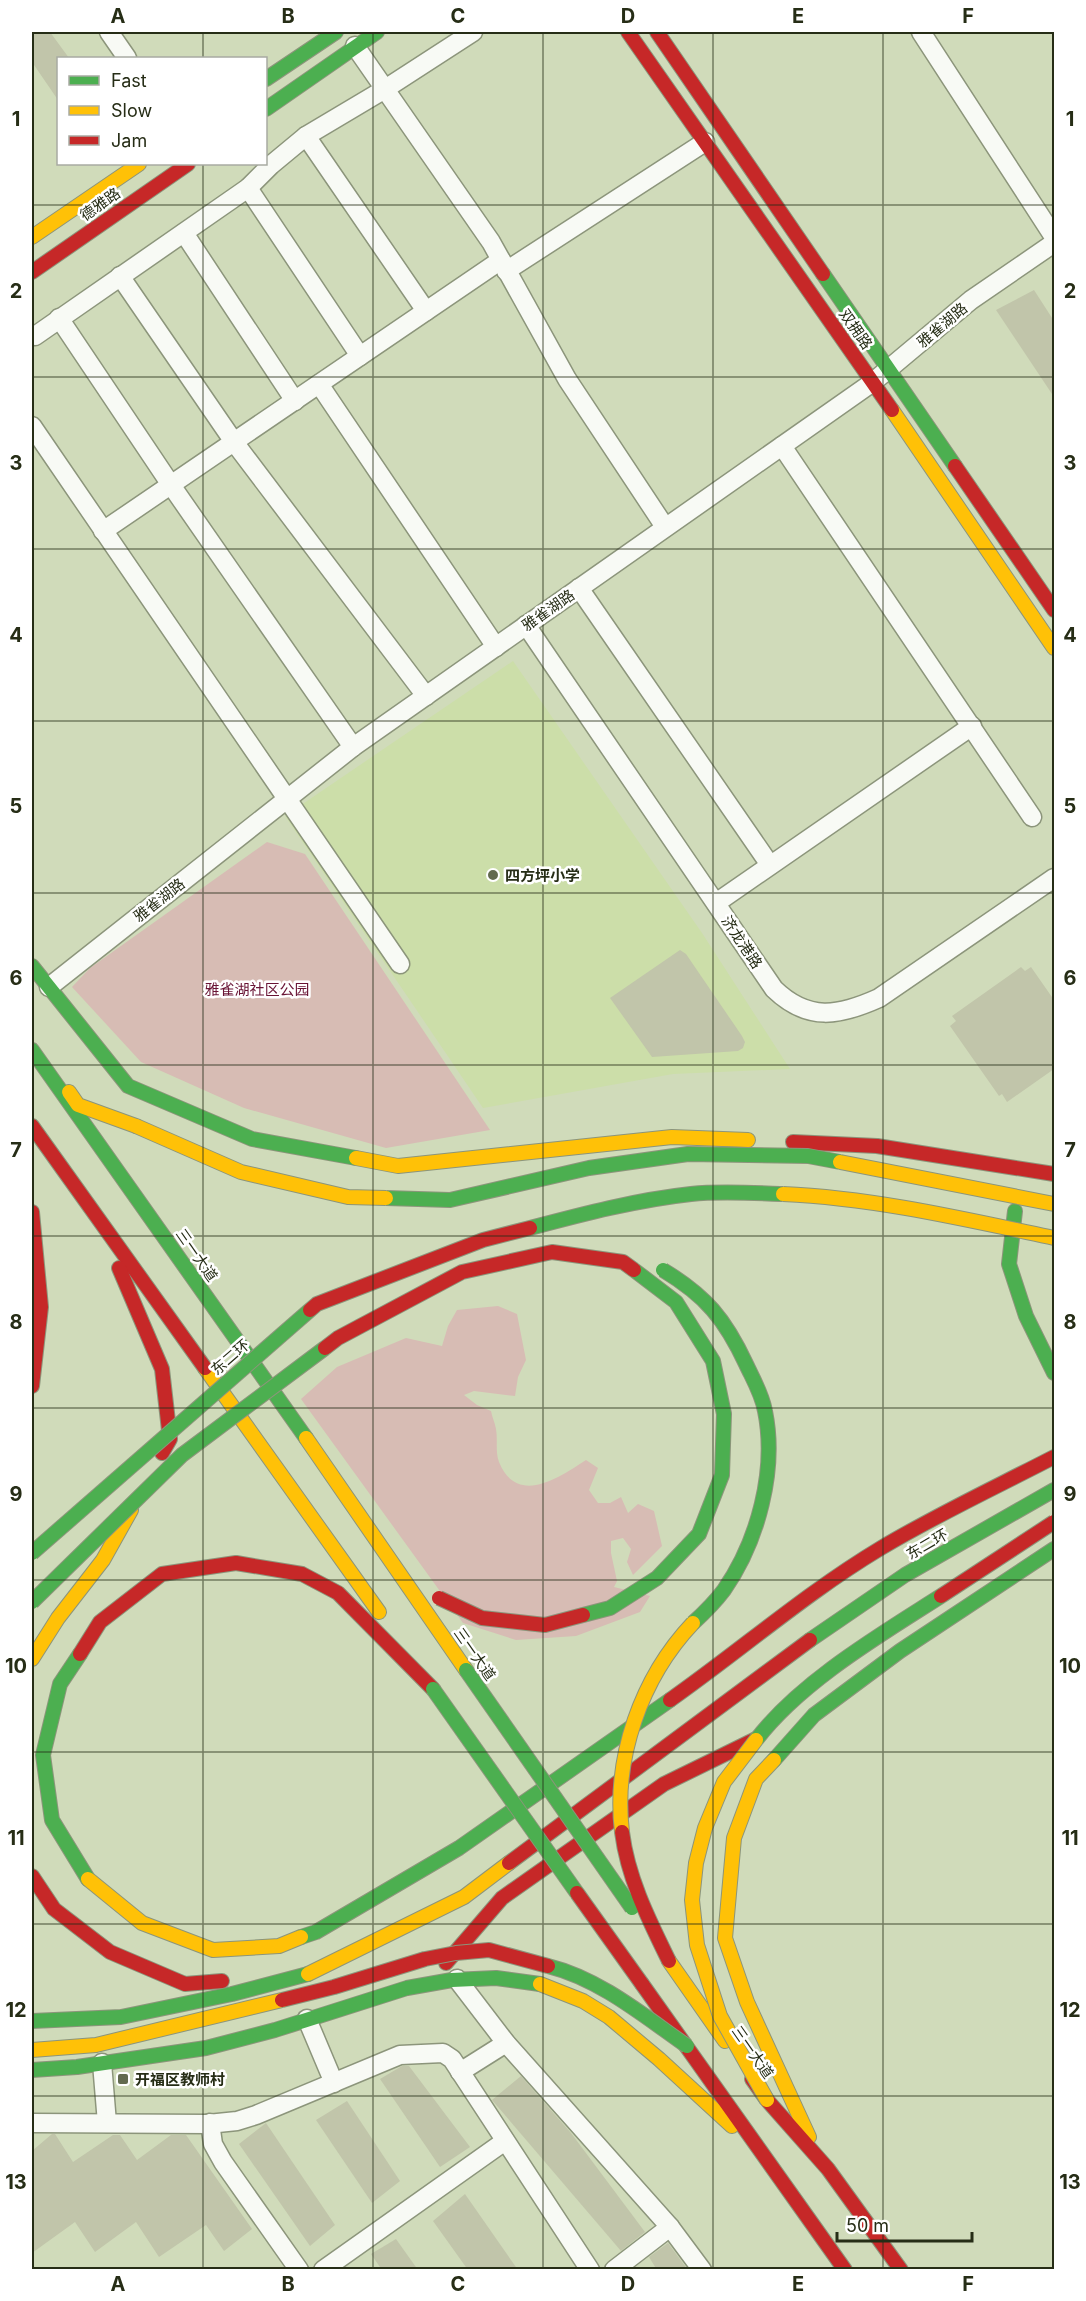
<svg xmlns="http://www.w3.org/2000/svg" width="1086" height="2301" font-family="Inter,'Noto Sans SC',sans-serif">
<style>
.built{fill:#ccdea9}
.green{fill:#d7bcb4}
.building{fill:#c1c5aa}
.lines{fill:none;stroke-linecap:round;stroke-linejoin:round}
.street-casing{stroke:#8c957b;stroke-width:21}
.fast-casing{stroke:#8c957b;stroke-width:16}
.slow-casing{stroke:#8c957b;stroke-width:16}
.jam-casing{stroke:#8c957b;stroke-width:16}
.street{stroke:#f8faf5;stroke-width:18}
.fast{stroke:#4caf50;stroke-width:14}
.slow{stroke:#ffc107;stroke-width:14}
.jam{stroke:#c62828;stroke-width:14}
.fast-bridge-casing{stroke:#8c957b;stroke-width:16;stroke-linecap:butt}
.slow-bridge-casing{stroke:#8c957b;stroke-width:16;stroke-linecap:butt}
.jam-bridge-casing{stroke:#8c957b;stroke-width:16;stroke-linecap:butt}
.fast-bridge{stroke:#4caf50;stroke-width:14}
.slow-bridge{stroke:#ffc107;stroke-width:14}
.jam-bridge{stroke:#c62828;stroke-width:14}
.grid{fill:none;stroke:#262d16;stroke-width:1.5;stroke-opacity:0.55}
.poi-dot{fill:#626a4f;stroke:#fff;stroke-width:2}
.labels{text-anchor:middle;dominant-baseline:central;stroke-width:5;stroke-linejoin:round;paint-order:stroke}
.street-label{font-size:15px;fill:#262d16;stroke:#fff}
.poi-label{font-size:15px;font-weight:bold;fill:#262d16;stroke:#fff;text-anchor:start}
.park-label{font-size:15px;fill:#681334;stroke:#fff}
.neatline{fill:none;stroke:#262d16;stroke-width:2}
.grid-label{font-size:20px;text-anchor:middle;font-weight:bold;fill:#262d16}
</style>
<rect width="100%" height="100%" fill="#d0dbba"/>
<!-- built -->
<path class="built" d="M513 661 702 933 790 1069 673 1074 483 1108 285 816Z"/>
<!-- green -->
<g class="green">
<path d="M267 842 305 854 490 1130 386 1148 244 1108 141 1062 72 987 90 968Z"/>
<path d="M498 1306 517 1314 526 1360 518 1377 515 1396 474 1391 464 1395 477 1405 491 1411C492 1417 495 1423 496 1429 498 1440 495 1451 499 1462 517 1507 560 1477 586 1460L598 1468 589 1490 598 1503H610L621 1497 628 1513 638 1504 654 1511 662 1546 633 1575 627 1562 631 1549 623 1538 611 1541V1553L617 1581 614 1587 650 1596 640 1612 576 1636 516 1640 463 1623 301 1399 337 1367 406 1338 442 1346 448 1326 457 1310Z"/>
</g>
<!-- building -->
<g class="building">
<path d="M32 32H50L69 58H58V100L32 62Z"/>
<path d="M1034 290 1054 321V397L996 310Z"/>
<path d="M680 950 686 954 742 1036 745 1042 743 1048 738 1051 652 1057 610 998Z"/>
<path d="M1021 967 1025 971 1031 967 1054 1000V1069L1007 1102 1002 1094 999 1096 950 1026 956 1021 952 1016Z"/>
<path d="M402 2066H409L470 2147 440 2167 380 2079Z"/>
<path d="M521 2076 571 2133 645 2232 621 2251 492 2100Z"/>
<path d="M347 2101 400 2181 372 2203 316 2120Z"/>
<path d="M266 2123 335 2225 310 2246 239 2144Z"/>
<path d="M52 2134H55L73 2162 113 2135H120L137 2160 171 2135H186L252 2229 224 2251 206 2225 159 2257 136 2222 95 2252 75 2222 32 2253V2151Z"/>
<path d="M465 2194 518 2270H468L433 2221Z"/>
<path d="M396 2239 418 2270H382L371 2254Z"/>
<path d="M668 2243 688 2270H657L649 2257Z"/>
</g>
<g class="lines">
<defs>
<g id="street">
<path d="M109 32 127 58"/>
<path d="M921 32 1054 237"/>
<path d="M355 46 491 242 567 379 665 527"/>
<path d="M306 136 426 311"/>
<path d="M248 188 360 356"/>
<path d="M184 233 295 401"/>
<path d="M506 271 705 142"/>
<path d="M120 276 234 442 426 696"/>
<path d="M59 318 171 485 353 747"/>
<path d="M35 336 248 188 271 165 306 136 385 89 473 32"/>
<path d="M319 384 496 647"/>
<path d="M32 426 400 964"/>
<path d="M782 446 1032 817"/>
<path d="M103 531 501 260"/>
<path d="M579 588 770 865"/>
<path d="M526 625 774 989C808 1022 839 1016 879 998L1054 878"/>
<path d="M716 903 972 726"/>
<path d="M49 987 353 747 873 382 971 300 1054 243"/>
<path d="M457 1979 506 2043 670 2227 702 2270"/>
<path d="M307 2019 334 2083"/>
<path d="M102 2063 107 2123"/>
<path d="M460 2072 506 2043"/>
<path d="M32 2123 208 2124 237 2121 256 2115 400 2055 443 2053 452 2059 590 2270"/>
<path d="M210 2123 213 2144 223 2162 299 2270"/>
<path d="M323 2270 505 2141"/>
<path d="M614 2270 670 2227"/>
</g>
<g id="fast">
<path d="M266 79 336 32"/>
<path d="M266 109 377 32"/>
<path d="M823 274 955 466"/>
<path d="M32 966 128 1086 252 1139 356 1158"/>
<path d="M32 1050 306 1438"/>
<path d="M1015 1211 1009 1264 1026 1316 1054 1373"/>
<path d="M810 1640 905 1575 1054 1490"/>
<path d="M80 1654 60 1684 43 1755 52 1820 88 1879"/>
<path d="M774 1760 814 1715 900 1651 1054 1549"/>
<path d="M301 1937 316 1932 459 1848 670 1700"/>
<path d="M32 2021 121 2017 232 1994 308 1974"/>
<path d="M32 2070 77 2067 206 2048 275 2030 407 1988 452 1980 496 1978 540 1984"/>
</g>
<g id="slow">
<path d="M32 237 139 164"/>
<path d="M892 410 1054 648"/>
<path d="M69 1092 78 1105 136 1126"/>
<path d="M356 1158 398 1166 672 1137 748 1140"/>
<path d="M205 1368 379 1612"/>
<path d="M306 1438 466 1670"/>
<path d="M32 1659 58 1618 103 1560 131 1510"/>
<path d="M774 1760 756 1779 734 1838 725 1938 747 2002 809 2137"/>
<path d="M88 1879 142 1923 213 1950 279 1946 301 1937"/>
<path d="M669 1961 725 2041"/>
<path d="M308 1974 464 1897 509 1863"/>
<path d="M540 1984 583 2001 609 2017 659 2059 732 2126"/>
</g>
<g id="jam">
<path d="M628 32 892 410"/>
<path d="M657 32 823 274"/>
<path d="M32 272 188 164"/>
<path d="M955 466 1054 610"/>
<path d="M32 1126 205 1368"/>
<path d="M793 1142 877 1146 1054 1174"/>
<path d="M32 1212 41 1307 32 1386"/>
<path d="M119 1268 162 1369 170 1439 162 1453"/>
<path d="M80 1654 100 1622 162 1574 236 1563 302 1574 338 1593 433 1689"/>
<path d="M670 1700C741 1650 806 1593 881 1548 936 1515 996 1487 1054 1457"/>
<path d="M509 1863 810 1640"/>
<path d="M32 1876 54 1909 110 1952 185 1984 222 1981"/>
<path d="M446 1963 502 1898 664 1784 756 1739"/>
<path d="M642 1984 845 2270"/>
<path d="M752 2079 767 2100 828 2169 901 2270"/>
</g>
</defs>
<!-- street casing -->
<use href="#street" class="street-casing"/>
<!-- fast casing -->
<use href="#fast" class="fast-casing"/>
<!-- slow casing -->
<use href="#slow" class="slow-casing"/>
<!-- jam casing -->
<use href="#jam" class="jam-casing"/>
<!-- street -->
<use href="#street" class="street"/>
<!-- fast -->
<use href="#fast" class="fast"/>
<!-- slow -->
<use href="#slow" class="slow"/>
<!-- jam -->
<use href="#jam" class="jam"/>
<defs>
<g id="fast-bridge">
<path d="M386 1198 450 1200 589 1168 688 1154 808 1156 840 1162"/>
<path d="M530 1228C583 1214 636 1200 691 1194 721 1191 752 1193 783 1194"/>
<path d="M663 1270C706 1296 725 1319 746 1364 753 1379 762 1394 765 1411 777 1470 758 1541 724 1590 715 1602 704 1613 693 1623"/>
<path d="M32 1553 310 1310"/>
<path d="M32 1602 182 1455 325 1348"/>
<path d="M583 1615 610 1608 657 1578 699 1534 722 1475 724 1414 713 1361 676 1302 634 1270"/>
<path d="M466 1670 632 1908"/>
<path d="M433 1689 577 1893"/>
<path d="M756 1740C800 1682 880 1635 941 1596"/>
<path d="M548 1966C600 1979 644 2016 687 2046"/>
</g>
<g id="slow-bridge">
<path d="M136 1126 241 1172 348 1197 386 1198"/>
<path d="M840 1162 1054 1204"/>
<path d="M783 1194C874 1198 964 1219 1054 1238"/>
<path d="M756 1740 724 1782 705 1828 696 1863 692 1900 697 1945 720 2016 767 2100"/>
<path d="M622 1832C613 1758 641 1678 693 1623"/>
<path d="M32 2050 96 2045 282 2000"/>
</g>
<g id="jam-bridge">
<path d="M310 1310 317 1304 483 1240 530 1228"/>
<path d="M325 1348 338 1338 462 1272 552 1252 623 1262 634 1270"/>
<path d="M941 1596 1054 1522"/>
<path d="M439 1598 482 1618 545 1625 583 1615"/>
<path d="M622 1832C628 1879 649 1920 669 1961"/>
<path d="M577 1893 642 1984"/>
<path d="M282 2000 334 1987 425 1959 456 1953 489 1950 548 1966"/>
</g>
</defs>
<!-- fast-bridge casing -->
<use href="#fast-bridge" class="fast-bridge-casing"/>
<!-- slow-bridge casing -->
<use href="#slow-bridge" class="slow-bridge-casing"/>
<!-- jam-bridge casing -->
<use href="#jam-bridge" class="jam-bridge-casing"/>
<!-- fast-bridge -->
<use href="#fast-bridge" class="fast-bridge"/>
<!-- slow-bridge -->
<use href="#slow-bridge" class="slow-bridge"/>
<!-- jam-bridge -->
<use href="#jam-bridge" class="jam-bridge"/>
</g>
<!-- grid -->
<path class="grid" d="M203 32V58M373 32V2270M543 32V2270M713 32V2270M883 32V2270M203 164V2270M32 205H1054M32 377H1054M32 549H1054M32 721H1054M32 893H1054M32 1065H1054M32 1236H1054M32 1408H1054M32 1580H1054M32 1752H1054M32 1924H1054M32 2096H1054"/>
<!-- markers -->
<g class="poi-dot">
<circle cx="493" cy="875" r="6"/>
<rect x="117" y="2073" width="12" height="12" rx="3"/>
</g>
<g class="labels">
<!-- street labels -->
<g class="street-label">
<text transform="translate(100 204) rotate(-35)">德雅路</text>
<text transform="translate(942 325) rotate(-40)">雅雀湖路</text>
<text transform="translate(856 329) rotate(55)">双拥路</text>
<text transform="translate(548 610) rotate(-35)">雅雀湖路</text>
<text transform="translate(159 900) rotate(-38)">雅雀湖路</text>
<text transform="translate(742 942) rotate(56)">济龙港路</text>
<text transform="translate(197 1255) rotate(55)">三一大道</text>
<text transform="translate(230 1357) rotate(-41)">东二环</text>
<text transform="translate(927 1544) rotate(-30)">东二环</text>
<text transform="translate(475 1654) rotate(55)">三一大道</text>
<text transform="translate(753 2052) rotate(55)">三一大道</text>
</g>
<!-- poi labels -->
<g class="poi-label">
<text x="505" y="875">四方坪小学</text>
<text x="135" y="2079">开福区教师村</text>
</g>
<!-- park labels -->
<g class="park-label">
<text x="257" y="989">雅雀湖社区公园</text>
</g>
</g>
<!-- border -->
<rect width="1086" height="2301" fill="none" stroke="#ffffff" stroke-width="66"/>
<!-- legend -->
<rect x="57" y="57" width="210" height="108" fill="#ffffff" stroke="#a8aba2" stroke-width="1.5"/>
<rect x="69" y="76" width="30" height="9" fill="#4caf50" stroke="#a8aba2" stroke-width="1.5"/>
<text x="111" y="87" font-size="18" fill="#262d16">Fast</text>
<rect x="69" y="106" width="30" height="9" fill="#ffc107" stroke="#a8aba2" stroke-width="1.5"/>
<text x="111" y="117" font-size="18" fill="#262d16">Slow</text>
<rect x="69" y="136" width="30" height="9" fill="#c62828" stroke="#a8aba2" stroke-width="1.5"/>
<text x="111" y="147" font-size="18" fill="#262d16">Jam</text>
<!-- scale -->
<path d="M837 2232v9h135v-9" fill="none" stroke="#262d16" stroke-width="3"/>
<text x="846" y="2232" font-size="18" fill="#262d16" stroke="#ffffff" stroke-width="4.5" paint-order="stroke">50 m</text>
<rect x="33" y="33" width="1020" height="2235" class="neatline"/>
<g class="grid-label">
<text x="118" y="23">A</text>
<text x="288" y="23">B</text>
<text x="458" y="23">C</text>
<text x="628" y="23">D</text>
<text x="798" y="23">E</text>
<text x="968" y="23">F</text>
<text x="16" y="126">1</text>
<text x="1070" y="126">1</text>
<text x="16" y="298">2</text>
<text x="1070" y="298">2</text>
<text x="16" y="470">3</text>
<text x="1070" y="470">3</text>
<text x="16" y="642">4</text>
<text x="1070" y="642">4</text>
<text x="16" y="813">5</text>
<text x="1070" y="813">5</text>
<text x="16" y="985">6</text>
<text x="1070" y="985">6</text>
<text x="16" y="1157">7</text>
<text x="1070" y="1157">7</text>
<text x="16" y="1329">8</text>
<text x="1070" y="1329">8</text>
<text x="16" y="1501">9</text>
<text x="1070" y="1501">9</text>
<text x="16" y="1673">10</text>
<text x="1070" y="1673">10</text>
<text x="16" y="1845">11</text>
<text x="1070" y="1845">11</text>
<text x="16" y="2017">12</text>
<text x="1070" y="2017">12</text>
<text x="16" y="2189">13</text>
<text x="1070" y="2189">13</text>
<text x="118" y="2291">A</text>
<text x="288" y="2291">B</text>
<text x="458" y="2291">C</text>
<text x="628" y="2291">D</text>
<text x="798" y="2291">E</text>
<text x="968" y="2291">F</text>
</g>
</svg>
